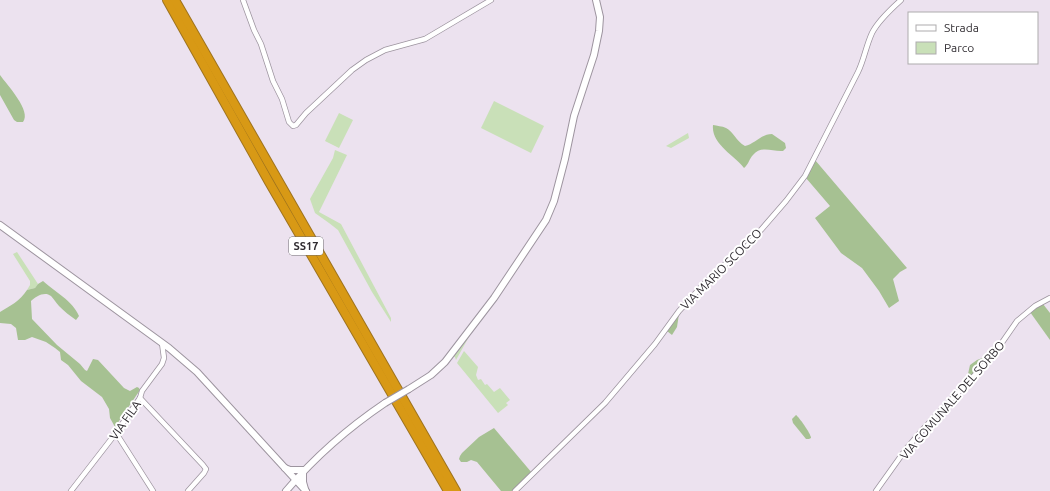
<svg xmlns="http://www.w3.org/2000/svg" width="1050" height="491" font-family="Ubuntu,sans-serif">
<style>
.green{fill:#c9e0b8}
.forest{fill:#a6c192}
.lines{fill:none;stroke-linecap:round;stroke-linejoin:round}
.street-casing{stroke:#9d949f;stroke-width:6}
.secondary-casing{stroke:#9d949f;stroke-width:8}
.highway-casing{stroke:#9e731f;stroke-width:10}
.street{stroke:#fff;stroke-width:4.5}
.secondary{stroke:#fff;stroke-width:6}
.highway{stroke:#d89915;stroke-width:8}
.secondary-bridge-casing{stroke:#9d949f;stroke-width:8;stroke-linecap:butt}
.secondary-bridge{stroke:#fff;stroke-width:6}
.labels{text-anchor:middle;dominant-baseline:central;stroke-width:4;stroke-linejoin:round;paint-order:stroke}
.shield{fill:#fff;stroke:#6f6c70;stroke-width:1}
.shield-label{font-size:11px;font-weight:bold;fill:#312d32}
.street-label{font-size:12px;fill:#312d32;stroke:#fff}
</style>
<rect width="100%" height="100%" fill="#ece2ef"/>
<!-- green -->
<g class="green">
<path d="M494 101 544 126 531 153 481 128Z"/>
<path d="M339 113 353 120 339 148 325 141Z"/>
<path d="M688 133 689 138 671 148 666 146Z"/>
<path d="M335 150 347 155 319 212 341 224 391 318V322L372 292 338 230 329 223 315 213 310 199 333 158Z"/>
<path d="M17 252 38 284 35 288 27 290 30 285V281L13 254Z"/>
<path d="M470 331V335L456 360 455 357H452Z"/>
<path d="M464 351 478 367 476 375 478 380 481 379 485 385 487 384 494 392 500 388 510 400 506 403 508 405 498 413 457 363Z"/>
</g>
<!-- forest -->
<g class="forest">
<path d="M0 75C7 85 32 111 23 122H17L14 120 0 95Z"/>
<path d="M713 125C717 126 722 126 726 128 733 131 736 141 745 146 755 144 761 134 772 134L785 143 786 148 783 151C773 152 761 145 753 155 749 159 749 164 744 168 734 155 711 144 713 125Z"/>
<path d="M815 160 907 268 900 272 893 279 899 301 889 308 879 291 862 268 841 253 815 218 830 206 806 178Z"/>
<path d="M43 281C55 292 73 301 79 316L76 320C70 316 64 311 59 306 56 303 54 299 51 296 45 291 36 296 31 301L32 319 57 345 80 364 85 370 87 371 93 359 98 360 124 388 130 391 137 387 139 388 140 390 115 427 110 418 109 409 102 397 81 381 68 365 61 360 60 352 55 348 46 342 32 337 25 340H18L16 328 11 324 0 323V312C10 306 20 301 27 290L35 288 38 284Z"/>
<path d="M1043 304 1050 313V340L1030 312Z"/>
<path d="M679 314 677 327 672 335 667 331Z"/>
<path d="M988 356 965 383 963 380 968 374 970 365 977 360Z"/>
<path d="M796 415C799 417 811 434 811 438L809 439H806L793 423 792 419Z"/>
<path d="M494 428 532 473 514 491H501L477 462 471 460 467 462H461L459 459 460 456 462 453 479 437Z"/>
</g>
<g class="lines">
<defs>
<g id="street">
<path d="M243 0 254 30 261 44 273 81 282 99 289 122 293 126 296 125 306 113 352 70 366 60 385 50 425 39 491 0"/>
<path d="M140 398 203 465 206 469 204 473 188 491"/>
<path d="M116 433 153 491"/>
<path d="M71 491 116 433 140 398 142 391 162 364 164 358 162 343"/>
<path d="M515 491 605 403 655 344 679 311 703 285 734 256 747 246 786 201 805 176 858 72C864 60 866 46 872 33 878 21 891 9 901 0"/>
<path d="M876 491 906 449 925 427 992 357 1017 321 1035 306 1050 298"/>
</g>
<g id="secondary">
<path d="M0 225 169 348 197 372 306 491"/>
<path d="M409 389 431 375 445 362 494 298 546 220 554 201 565 159 574 116 594 55 599 31 600 17 596 0"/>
<path d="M285 468 290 470H303"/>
<path d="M303 470V482L305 489"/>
<path d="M286 491C314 458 348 428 385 403"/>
</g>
<g id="highway">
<path d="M167 0 269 182 448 491"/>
<path d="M175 0 456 491"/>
</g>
</defs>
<!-- street casing -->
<use href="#street" class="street-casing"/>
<!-- secondary casing -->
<use href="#secondary" class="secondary-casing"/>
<!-- highway casing -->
<use href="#highway" class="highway-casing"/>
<!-- street -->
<use href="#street" class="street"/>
<!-- secondary -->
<use href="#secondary" class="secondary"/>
<!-- highway -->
<use href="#highway" class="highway"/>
<defs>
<path id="secondary-bridge" d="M385 403 409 389"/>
</defs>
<!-- secondary-bridge casing -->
<use href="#secondary-bridge" class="secondary-bridge-casing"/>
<!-- secondary-bridge -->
<use href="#secondary-bridge" class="secondary-bridge"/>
</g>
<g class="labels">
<!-- shield labels -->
<rect class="shield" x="289" y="237" width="34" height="18" rx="3"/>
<g class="shield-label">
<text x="306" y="246">SS17</text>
</g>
<!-- street labels -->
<g class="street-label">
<text transform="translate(721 269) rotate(-45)">VIA MARIO SCOCCO</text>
<text transform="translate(952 400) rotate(-49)">VIA COMUNALE DEL SORBO</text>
<text transform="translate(125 420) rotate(-55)">VIA FILA</text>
</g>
</g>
<!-- legend -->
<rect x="908" y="12" width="130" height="52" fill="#ffffff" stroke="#adabad"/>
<rect x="916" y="25" width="20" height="6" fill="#ffffff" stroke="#adabad"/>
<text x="944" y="32" font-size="12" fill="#312d32">Strada</text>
<rect x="916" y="42" width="20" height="12" fill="#c9e0b8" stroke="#adabad"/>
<text x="944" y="52" font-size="12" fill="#312d32">Parco</text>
</svg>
